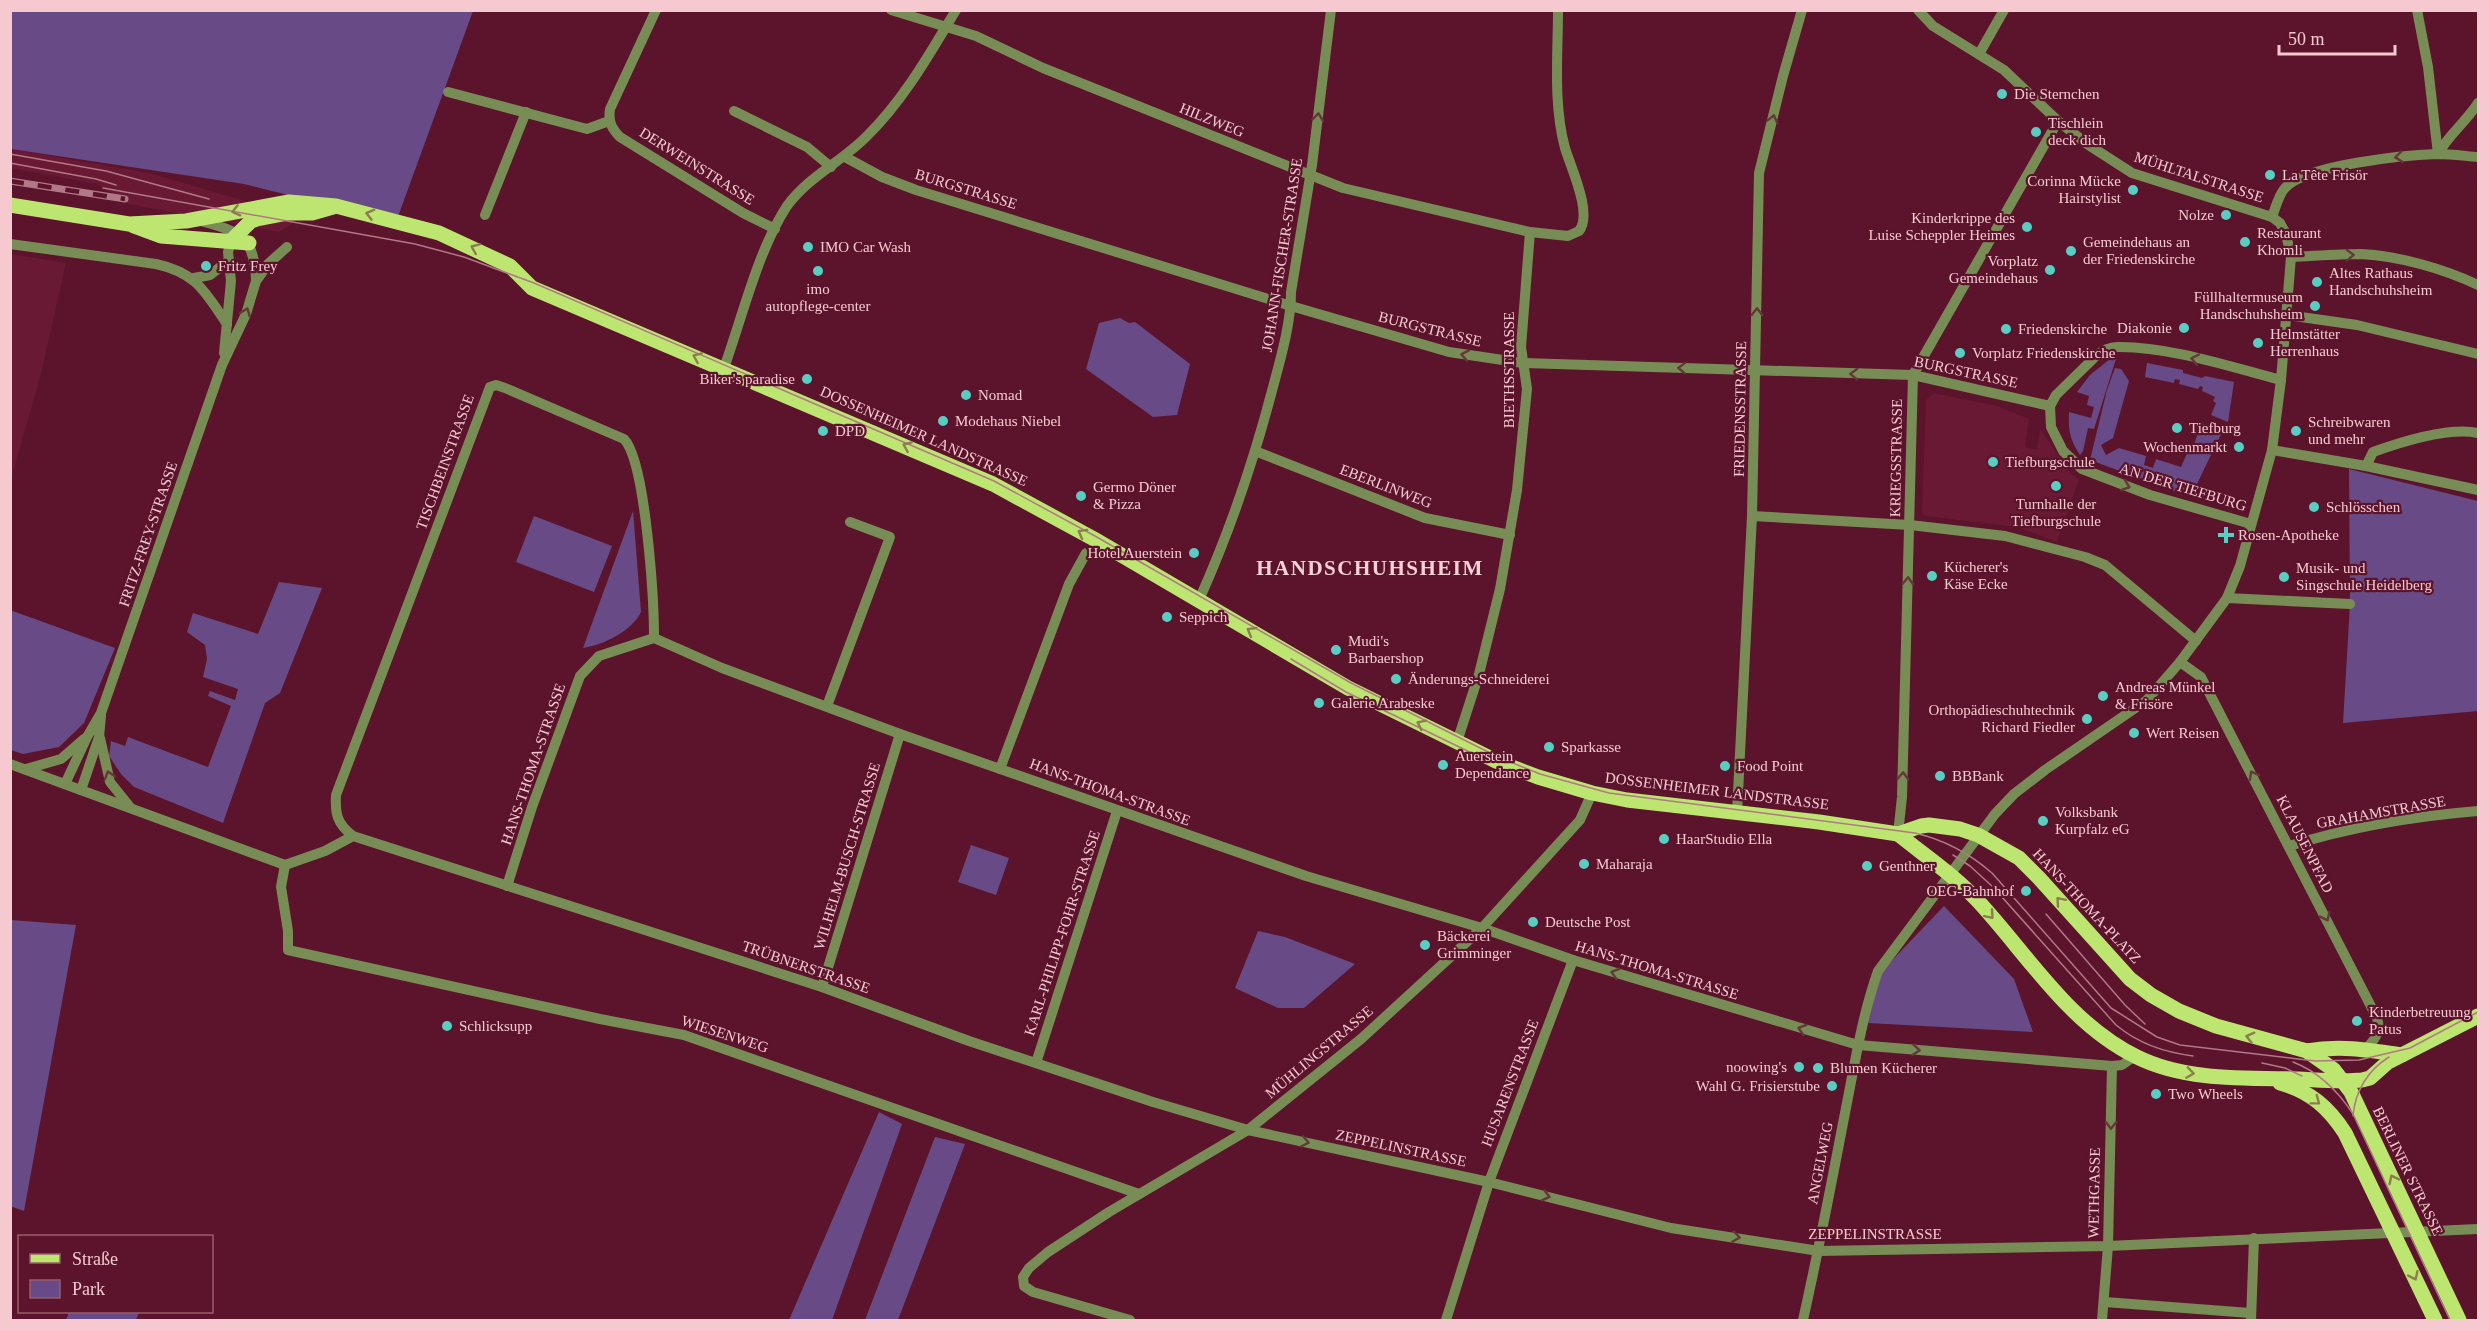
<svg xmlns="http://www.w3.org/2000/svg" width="2489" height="1331" font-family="'Times New Roman',serif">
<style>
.built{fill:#691933}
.green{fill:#684a87}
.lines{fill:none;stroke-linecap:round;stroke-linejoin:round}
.minor{stroke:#788d56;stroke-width:10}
.major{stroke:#bde670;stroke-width:15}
.tram{stroke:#b17887;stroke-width:1.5}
.rail-casing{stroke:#b17887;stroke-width:7}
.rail{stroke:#5b142b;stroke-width:4.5;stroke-dasharray:14;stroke-linecap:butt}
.oneway{stroke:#643838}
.oneway2{stroke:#8c7d4e}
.poi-dot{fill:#57cec1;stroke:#5b142b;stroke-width:2}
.labels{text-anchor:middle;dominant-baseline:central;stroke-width:4.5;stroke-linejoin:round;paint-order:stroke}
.poi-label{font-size:15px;fill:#f6c9d1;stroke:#5b142b;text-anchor:start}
.street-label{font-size:15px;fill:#f6c9d1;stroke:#5b142b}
.district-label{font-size:21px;font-weight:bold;letter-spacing:1.5px;fill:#f6d2d8;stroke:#5b142b}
</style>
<rect width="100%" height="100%" fill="#5b142b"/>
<!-- built -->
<g class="built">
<path d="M10 149 149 173 301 217 279 232 129 204 97 184 11 168Z"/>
<path d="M11 254 66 263 41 374 11 479Z"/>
<path d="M1934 393 1997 406 2029 419 2025 447 2037 450 2040 429 2071 474 2079 479 2057 542 2016 527 1925 516 1922 513 1926 400Z"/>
</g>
<!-- green -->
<g class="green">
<path d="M10 11H473L396 222 244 184 11 149Z"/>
<path d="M1120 318 1129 323 1135 322 1190 364 1177 415 1153 417 1086 369 1099 323Z"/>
<path d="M2110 359H2116L2094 429 2088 428 2083 451 2080 455C2070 440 2068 430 2069 412L2091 418 2094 407 2087 405 2089 396 2077 392 2090 375Z"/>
<path d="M2147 363 2183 370V373L2202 378 2205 376 2234 382 2228 422 2211 415 2216 403 2213 401 2215 397 2202 391 2203 387 2200 386 2198 389 2179 384 2180 380 2175 379 2174 383 2145 377Z"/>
<path d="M2115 368 2121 369 2129 381 2113 438 2101 445 2106 455 2119 448 2146 456 2144 465 2153 468 2156 459 2181 467 2191 444 2194 445 2201 423 2222 432 2197 484 2191 491 2179 489 2177 492 2090 460 2107 390Z"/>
<path d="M2349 469 2478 501V711L2343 723 2350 604Z"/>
<path d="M633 511 641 612C632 631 603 645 583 648Z"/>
<path d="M534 516 612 546 594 592 516 562Z"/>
<path d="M279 582 322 588 280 693 265 703 223 823 134 787 121 774 109 756 111 741 125 746 128 737 208 767 231 706 208 696 210 691 235 700 238 689 203 677 207 659 205 645 187 632 193 613 258 634Z"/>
<path d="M10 610 115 648 84 723 59 747 23 754 11 750Z"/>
<path d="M971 845 1009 858 996 895 958 882Z"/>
<path d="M1944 906 2014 979 2033 1032 1868 1023 1880 973Z"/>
<path d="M11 920 76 925 24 1211 10 1206Z"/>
<path d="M1258 931 1285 937 1355 964 1304 1008H1278L1235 988Z"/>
<path d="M879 1112 902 1124 832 1320H789Z"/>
<path d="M935 1137 965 1144 898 1320H865Z"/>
<path d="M69 1312H139L136 1320H66Z"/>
</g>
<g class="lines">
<!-- minor -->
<g class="minor">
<path d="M656 10 610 109C608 122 612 129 620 137L743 213 775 229"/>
<path d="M891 10 976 36 1043 68 1343 188 1530 232 1568 236 1579 231C1593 214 1571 168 1565 148 1553 104 1558 55 1558 10"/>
<path d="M2417 10 2428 67 2438 154"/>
<path d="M1979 54 2004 10"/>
<path d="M448 92 587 129 609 121"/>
<path d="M734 111 807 147 831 167"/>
<path d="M2438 154C2449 134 2466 122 2478 103"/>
<path d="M845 157 882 177 916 190 1291 306 1449 352 1523 363 1913 375 2050 406"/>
<path d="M485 215 526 112"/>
<path d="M2272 217C2275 209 2279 194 2285 188 2305 165 2406 155 2437 154 2451 154 2465 156 2478 157"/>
<path d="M198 220C239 232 254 234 256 280"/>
<path d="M10 244 156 264C197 273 205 292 227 324"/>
<path d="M2291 257C2314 256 2338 254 2361 254 2400 256 2444 269 2478 285"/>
<path d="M194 278 210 275 228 261"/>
<path d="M2287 315 2357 325 2478 354"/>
<path d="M224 353 231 281 228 252 231 241"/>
<path d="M724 368C742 318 758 250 787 206 808 177 841 162 866 137 903 101 929 55 956 10"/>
<path d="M2272 450 2366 466 2478 490"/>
<path d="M1255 451 1425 518 1510 535"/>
<path d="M2366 466 2373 452C2401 442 2450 427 2478 433"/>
<path d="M1752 516 1910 525 2005 536 2085 557 2105 565 2196 641"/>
<path d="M2251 524 2150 495 2082 469 2063 451 2051 427 2050 406 2056 395 2096 356C2102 351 2109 347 2117 347 2168 346 2231 367 2281 380"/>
<path d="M2227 598 2350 604"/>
<path d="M1199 600C1230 531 1254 460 1273 387 1281 357 1291 323 1291 292L1312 165 1331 10"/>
<path d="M654 638C654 602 646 462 624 439L505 388 496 385 490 387 336 795C335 814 337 824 353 836L822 987 969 1041 1153 1102 1248 1130 1489 1182 1671 1228 1819 1251 2108 1246 2478 1229"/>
<path d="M2180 662 2201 677 2377 1018C2381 1031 2376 1038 2367 1048"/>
<path d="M827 706 890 537 850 522"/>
<path d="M100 738 110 782 130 807"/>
<path d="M1457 742 1479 674 1500 589 1517 490 1527 389 1521 347 1530 232"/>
<path d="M10 764 285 865"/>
<path d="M26 769 61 759 84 739"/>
<path d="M1000 769 1069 584 1086 553"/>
<path d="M65 784 87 737 101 713 222 365 246 314 256 281 268 264 287 247"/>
<path d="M81 790 99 737 101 716"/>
<path d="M1737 813 1752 516 1759 173 1783 76 1802 10"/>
<path d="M1898 834 1902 797 1913 375 2058 121"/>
<path d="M2289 846C2350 827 2416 816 2478 811"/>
<path d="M285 865 281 887 288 931V950L600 1019 684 1035 1139 1194"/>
<path d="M285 865 325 851 353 836"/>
<path d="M507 886 532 807 580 676 599 656 654 638 722 668 900 734 1306 876 1482 928 1573 960 1858 1045 2112 1066 2122 1065 2135 1056"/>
<path d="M822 987 900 734"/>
<path d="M1036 1063 1117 811"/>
<path d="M2105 1302 2250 1313"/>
<path d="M1130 1320 1033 1292 1024 1286 1023 1277 1029 1268 1048 1252 1109 1212 1248 1130 1361 1039 1482 928 1580 820 1592 793"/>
<path d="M1446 1320 1489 1182 1573 960"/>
<path d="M1803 1320C1818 1253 1831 1186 1844 1118 1854 1069 1861 1019 1878 971L1995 814 2014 794 2045 770 2147 700 2180 662 2227 598 2240 566 2272 450 2281 380 2291 257 2286 234 2280 223 2272 217 2132 173 2087 144 2058 121 2004 70 1933 26 1918 10"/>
<path d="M2102 1320 2108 1246 2112 1066"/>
<path d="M2251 1320 2254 1238"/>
</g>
<!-- major -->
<g class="major">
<path d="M10 205 129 224 186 221 289 202 336 206 439 233 510 266 532 288 993 484 1094 539 1348 688 1496 761 1538 777 1592 793 1627 800 1819 822 1898 834 1921 826 1929 825 1960 829 1978 835 2019 858 2039 878 2130 979 2151 995 2179 1011 2216 1026 2307 1051 2334 1070 2351 1092 2459 1320"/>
<path d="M134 226 161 236 249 243"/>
<path d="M231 241 251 221 257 219 288 213H312L333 207"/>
<path d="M1898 834C1925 856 1954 875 1978 901 2028 955 2069 1024 2137 1057 2185 1081 2245 1078 2298 1079 2320 1080 2341 1082 2362 1080L2370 1078 2388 1062 2478 1016"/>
<path d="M2307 1051C2340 1045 2369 1050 2402 1055"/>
<path d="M2280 1083C2310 1091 2329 1108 2345 1133L2435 1320"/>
</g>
<!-- tram -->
<g class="tram">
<path d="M10 154 106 171 209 199"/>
<path d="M10 163 96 179 116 185"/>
<path d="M103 188 415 244 464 257 534 283 994 481 1095 536 1351 683 1498 757 1540 774 1609 793 1915 833C1945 840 1969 853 1992 873L2111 1008 2157 1037 2180 1045 2315 1061 2359 1060 2410 1048 2478 1012"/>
<path d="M1291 659 1346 692 1488 761"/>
<path d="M1953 855 1970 866 1993 887 2116 1025C2139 1044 2164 1052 2193 1056"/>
<path d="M2046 914 2125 1005 2145 1024"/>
<path d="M2293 1062C2319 1072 2338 1091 2353 1114L2450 1320"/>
<path d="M2262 1063 2285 1068 2302 1076"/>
<path d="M2353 1116C2355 1091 2368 1070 2389 1057"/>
</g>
<defs>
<path id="rail" d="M10 181 125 199"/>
</defs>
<!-- rail casing -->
<use href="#rail" class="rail-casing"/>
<!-- rail -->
<use href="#rail" class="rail"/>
</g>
<!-- one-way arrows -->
<defs><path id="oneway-chevron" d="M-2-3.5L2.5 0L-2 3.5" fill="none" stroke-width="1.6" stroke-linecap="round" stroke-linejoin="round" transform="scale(1.5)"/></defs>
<g class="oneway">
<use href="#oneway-chevron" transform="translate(1318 117) rotate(-83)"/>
<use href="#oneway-chevron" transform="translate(1773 119) rotate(-76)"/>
<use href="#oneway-chevron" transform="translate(2399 157) rotate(174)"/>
<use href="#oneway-chevron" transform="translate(2350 255) rotate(-2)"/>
<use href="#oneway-chevron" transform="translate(246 312) rotate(-70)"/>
<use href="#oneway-chevron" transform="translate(1757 312) rotate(-89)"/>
<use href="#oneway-chevron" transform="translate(1465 355) rotate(-169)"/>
<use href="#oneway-chevron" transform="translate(2195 359) rotate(-168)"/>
<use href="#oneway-chevron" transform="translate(1682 368) rotate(-178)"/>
<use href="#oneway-chevron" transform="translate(1854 374) rotate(-178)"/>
<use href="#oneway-chevron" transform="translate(2126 486) rotate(20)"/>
<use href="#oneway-chevron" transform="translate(1908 581) rotate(-88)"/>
<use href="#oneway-chevron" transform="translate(109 775) rotate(-107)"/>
<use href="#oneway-chevron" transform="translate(2253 775) rotate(-118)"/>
<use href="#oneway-chevron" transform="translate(1903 776) rotate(-88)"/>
<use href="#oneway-chevron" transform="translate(2326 917) rotate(63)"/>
<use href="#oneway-chevron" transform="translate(1615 973) rotate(-163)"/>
<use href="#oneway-chevron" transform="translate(1802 1029) rotate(-163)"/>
<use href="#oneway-chevron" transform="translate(1916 1050) rotate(5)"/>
<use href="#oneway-chevron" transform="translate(2111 1125) rotate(91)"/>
<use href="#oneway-chevron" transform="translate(1305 1142) rotate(12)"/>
<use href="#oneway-chevron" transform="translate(1546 1196) rotate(14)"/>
<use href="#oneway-chevron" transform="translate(1736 1237) rotate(8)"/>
</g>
<g class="oneway2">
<use href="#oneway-chevron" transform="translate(236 211) rotate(166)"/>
<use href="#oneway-chevron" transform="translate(370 214) rotate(-165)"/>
<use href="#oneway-chevron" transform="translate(475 248) rotate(-157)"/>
<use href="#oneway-chevron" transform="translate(697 357) rotate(-157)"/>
<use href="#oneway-chevron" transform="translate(907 446) rotate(-157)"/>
<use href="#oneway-chevron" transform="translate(1082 533) rotate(-151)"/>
<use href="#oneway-chevron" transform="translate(1251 631) rotate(-150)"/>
<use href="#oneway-chevron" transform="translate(1421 724) rotate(-154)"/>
<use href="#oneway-chevron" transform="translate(2060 901) rotate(-131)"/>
<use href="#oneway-chevron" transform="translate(1990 915) rotate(49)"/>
<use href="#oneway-chevron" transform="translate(2250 1037) rotate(-165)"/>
<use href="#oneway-chevron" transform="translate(2190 1073) rotate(8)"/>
<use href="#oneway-chevron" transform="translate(2316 1101) rotate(37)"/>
<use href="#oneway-chevron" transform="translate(2393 1179) rotate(-116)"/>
<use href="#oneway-chevron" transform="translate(2414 1276) rotate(65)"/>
</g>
<!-- markers -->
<g class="poi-dot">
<circle cx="2002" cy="94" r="6"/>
<circle cx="2036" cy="132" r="6"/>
<circle cx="2270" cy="175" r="6"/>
<circle cx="2133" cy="190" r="6"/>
<circle cx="2226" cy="215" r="6"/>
<circle cx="2027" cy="227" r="6"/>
<circle cx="2245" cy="242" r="6"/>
<circle cx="808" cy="247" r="6"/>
<circle cx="2071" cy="251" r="6"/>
<circle cx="206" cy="266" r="6"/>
<circle cx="2050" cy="270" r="6"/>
<circle cx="818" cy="271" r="6"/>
<circle cx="2317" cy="282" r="6"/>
<circle cx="2315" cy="306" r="6"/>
<circle cx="2184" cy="328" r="6"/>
<circle cx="2006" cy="329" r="6"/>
<circle cx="2258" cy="343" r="6"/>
<circle cx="1960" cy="353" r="6"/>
<circle cx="807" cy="379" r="6"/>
<circle cx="966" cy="395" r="6"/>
<circle cx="943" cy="421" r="6"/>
<circle cx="2177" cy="428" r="6"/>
<circle cx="823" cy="431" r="6"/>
<circle cx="2296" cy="431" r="6"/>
<circle cx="2239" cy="447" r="6"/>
<circle cx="1993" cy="462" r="6"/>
<circle cx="2056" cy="486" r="6"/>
<circle cx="1081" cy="496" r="6"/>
<circle cx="2314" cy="507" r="6"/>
<path d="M2223 526h6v6h6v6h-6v6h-6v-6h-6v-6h6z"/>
<circle cx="1194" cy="553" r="6"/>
<circle cx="1932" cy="576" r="6"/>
<circle cx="2284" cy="577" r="6"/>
<circle cx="1167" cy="617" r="6"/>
<circle cx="1336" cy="650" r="6"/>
<circle cx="1396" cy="679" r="6"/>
<circle cx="2103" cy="696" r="6"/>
<circle cx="1319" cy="703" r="6"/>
<circle cx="2087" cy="719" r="6"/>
<circle cx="2134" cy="733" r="6"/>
<circle cx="1549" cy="747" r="6"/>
<circle cx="1443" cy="765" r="6"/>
<circle cx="1725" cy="766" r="6"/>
<circle cx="1940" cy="776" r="6"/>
<circle cx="2043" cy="821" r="6"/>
<circle cx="1664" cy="839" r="6"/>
<circle cx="1584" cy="864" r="6"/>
<circle cx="1867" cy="866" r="6"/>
<circle cx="2026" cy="891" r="6"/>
<circle cx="1533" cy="922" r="6"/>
<circle cx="1425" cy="945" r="6"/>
<circle cx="2357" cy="1021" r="6"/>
<circle cx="447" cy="1026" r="6"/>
<circle cx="1799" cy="1067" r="6"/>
<circle cx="1818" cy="1068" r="6"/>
<circle cx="1832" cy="1086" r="6"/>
<circle cx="2156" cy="1094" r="6"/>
</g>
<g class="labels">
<!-- poi labels -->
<g class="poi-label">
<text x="2014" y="94">Die Sternchen</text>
<text x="2048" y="123">Tischlein<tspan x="2048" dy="17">deck dich</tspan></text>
<text x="2282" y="175">La Tête Frisör</text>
<text x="2121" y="181" text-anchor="end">Corinna Mücke<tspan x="2121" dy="17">Hairstylist</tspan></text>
<text x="2214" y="215" text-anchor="end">Nolze</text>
<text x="2015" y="218" text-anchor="end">Kinderkrippe des<tspan x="2015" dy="17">Luise Scheppler Heimes</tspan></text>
<text x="2257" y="233">Restaurant<tspan x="2257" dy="17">Khomli</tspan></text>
<text x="2083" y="242">Gemeindehaus an<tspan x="2083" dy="17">der Friedenskirche</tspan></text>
<text x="820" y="247">IMO Car Wash</text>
<text x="2038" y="261" text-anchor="end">Vorplatz<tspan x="2038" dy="17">Gemeindehaus</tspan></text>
<text x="218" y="266">Fritz Frey</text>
<text x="2329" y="273">Altes Rathaus<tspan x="2329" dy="17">Handschuhsheim</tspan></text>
<text x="818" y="289" text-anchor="middle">imo<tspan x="818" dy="17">autopflege-center</tspan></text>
<text x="2303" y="297" text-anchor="end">Füllhaltermuseum<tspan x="2303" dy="17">Handschuhsheim</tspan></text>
<text x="2172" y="328" text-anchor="end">Diakonie</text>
<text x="2018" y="329">Friedenskirche</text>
<text x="2270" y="334">Helmstätter<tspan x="2270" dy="17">Herrenhaus</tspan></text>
<text x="1972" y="353">Vorplatz Friedenskirche</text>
<text x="795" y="379" text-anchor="end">Biker's paradise</text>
<text x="978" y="395">Nomad</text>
<text x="955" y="421">Modehaus Niebel</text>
<text x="2308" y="422">Schreibwaren<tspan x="2308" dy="17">und mehr</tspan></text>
<text x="2189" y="428">Tiefburg</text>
<text x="835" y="431">DPD</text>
<text x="2227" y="447" text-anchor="end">Wochenmarkt</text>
<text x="2005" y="462">Tiefburgschule</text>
<text x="1093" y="487">Germo Döner<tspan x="1093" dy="17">&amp; Pizza</tspan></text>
<text x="2056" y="504" text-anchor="middle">Turnhalle der<tspan x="2056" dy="17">Tiefburgschule</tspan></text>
<text x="2326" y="507">Schlösschen</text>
<text x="2238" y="535">Rosen-Apotheke</text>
<text x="1182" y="553" text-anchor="end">Hotel Auerstein</text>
<text x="1944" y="567">Kücherer's<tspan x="1944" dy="17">Käse Ecke</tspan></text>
<text x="2296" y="568">Musik- und<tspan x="2296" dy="17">Singschule Heidelberg</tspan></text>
<text x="1179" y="617">Seppich</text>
<text x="1348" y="641">Mudi's<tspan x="1348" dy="17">Barbaershop</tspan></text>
<text x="1408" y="679">Änderungs-Schneiderei</text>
<text x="2115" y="687">Andreas Münkel<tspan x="2115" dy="17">&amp; Frisöre</tspan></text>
<text x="1331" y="703">Galerie Arabeske</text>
<text x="2075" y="710" text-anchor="end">Orthopädieschuhtechnik<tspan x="2075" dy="17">Richard Fiedler</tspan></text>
<text x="2146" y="733">Wert Reisen</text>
<text x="1561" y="747">Sparkasse</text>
<text x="1455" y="756">Auerstein<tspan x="1455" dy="17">Dependance</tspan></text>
<text x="1737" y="766">Food Point</text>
<text x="1952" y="776">BBBank</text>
<text x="2055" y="812">Volksbank<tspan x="2055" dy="17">Kurpfalz eG</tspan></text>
<text x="1676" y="839">HaarStudio Ella</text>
<text x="1596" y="864">Maharaja</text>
<text x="1879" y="866">Genthner</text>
<text x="2014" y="891" text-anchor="end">OEG-Bahnhof</text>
<text x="1545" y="922">Deutsche Post</text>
<text x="1437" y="936">Bäckerei<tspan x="1437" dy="17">Grimminger</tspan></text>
<text x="2369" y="1012">Kinderbetreuung<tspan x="2369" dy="17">Patus</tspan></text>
<text x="459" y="1026">Schlicksupp</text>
<text x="1787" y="1067" text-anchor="end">noowing's</text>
<text x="1830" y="1068">Blumen Kücherer</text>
<text x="1820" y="1086" text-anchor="end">Wahl G. Frisierstube</text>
<text x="2168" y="1094">Two Wheels</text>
</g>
<!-- street labels -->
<g class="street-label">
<text transform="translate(1212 120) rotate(22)">HILZWEG</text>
<text transform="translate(697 166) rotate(32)">DERWEINSTRASSE</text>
<text transform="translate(2199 177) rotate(18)">MÜHLTALSTRASSE</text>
<text transform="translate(966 189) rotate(17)">BURGSTRASSE</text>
<text transform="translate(1282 255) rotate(-81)">JOHANN-FISCHER-STRASSE</text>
<text transform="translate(1430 329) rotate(14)">BURGSTRASSE</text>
<text transform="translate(1509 370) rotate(-90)">BIETHSSTRASSE</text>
<text transform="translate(1966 372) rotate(12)">BURGSTRASSE</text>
<text transform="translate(1740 409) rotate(-89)">FRIEDENSSTRASSE</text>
<text transform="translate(924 436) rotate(24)">DOSSENHEIMER LANDSTRASSE</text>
<text transform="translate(1896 458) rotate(-89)">KRIEGSSTRASSE</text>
<text transform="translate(445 462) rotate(-70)">TISCHBEINSTRASSE</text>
<text transform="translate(1386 486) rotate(21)">EBERLINWEG</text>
<text transform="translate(2183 487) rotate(17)">AN DER TIEFBURG</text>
<text transform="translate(148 534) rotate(-71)">FRITZ-FREY-STRASSE</text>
<text transform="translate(533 764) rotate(-71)">HANS-THOMA-STRASSE</text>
<text transform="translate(1717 791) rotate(7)">DOSSENHEIMER LANDSTRASSE</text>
<text transform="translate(1110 792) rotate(20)">HANS-THOMA-STRASSE</text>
<text transform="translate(2381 812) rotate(-10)">GRAHAMSTRASSE</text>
<text transform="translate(2305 844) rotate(63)">KLAUSENPFAD</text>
<text transform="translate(847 856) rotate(-73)">WILHELM-BUSCH-STRASSE</text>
<text transform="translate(2087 906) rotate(47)">HANS-THOMA-PLATZ</text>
<text transform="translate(1062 933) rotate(-72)">KARL-PHILIPP-FOHR-STRASSE</text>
<text transform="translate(806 967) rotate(19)">TRÜBNERSTRASSE</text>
<text transform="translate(1657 970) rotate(17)">HANS-THOMA-STRASSE</text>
<text transform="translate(725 1034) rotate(18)">WIESENWEG</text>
<text transform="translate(1319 1052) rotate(-40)">MÜHLINGSTRASSE</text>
<text transform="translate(1510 1083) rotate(-69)">HUSARENSTRASSE</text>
<text transform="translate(1401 1148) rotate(12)">ZEPPELINSTRASSE</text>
<text transform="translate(1820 1163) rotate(-79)">ANGELWEG</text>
<text transform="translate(2408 1171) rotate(64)">BERLINER STRASSE</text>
<text transform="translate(2094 1193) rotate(-89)">WETHGASSE</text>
<text x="1875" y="1234">ZEPPELINSTRASSE</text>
</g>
<!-- district labels -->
<g class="district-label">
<text x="1370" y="568">HANDSCHUHSHEIM</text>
</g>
</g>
<!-- border -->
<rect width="2489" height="1331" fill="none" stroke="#f6c9d1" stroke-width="24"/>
<!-- legend -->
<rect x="18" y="1235" width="195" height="78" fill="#5b142b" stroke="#995c6d" stroke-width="1.5"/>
<rect x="30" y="1254" width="30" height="9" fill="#bde670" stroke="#995c6d" stroke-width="1.5"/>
<text x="72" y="1265" font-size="18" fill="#f6c9d1">Straße</text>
<rect x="30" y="1280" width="30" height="18" fill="#684a87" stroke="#995c6d" stroke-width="1.5"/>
<text x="72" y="1295" font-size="18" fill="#f6c9d1">Park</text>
<!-- scale -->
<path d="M2279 45v9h116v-9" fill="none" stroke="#f6c9d1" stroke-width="3"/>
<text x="2288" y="45" font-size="18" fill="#f6c9d1" stroke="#5b142b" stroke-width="4.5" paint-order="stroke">50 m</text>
</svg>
